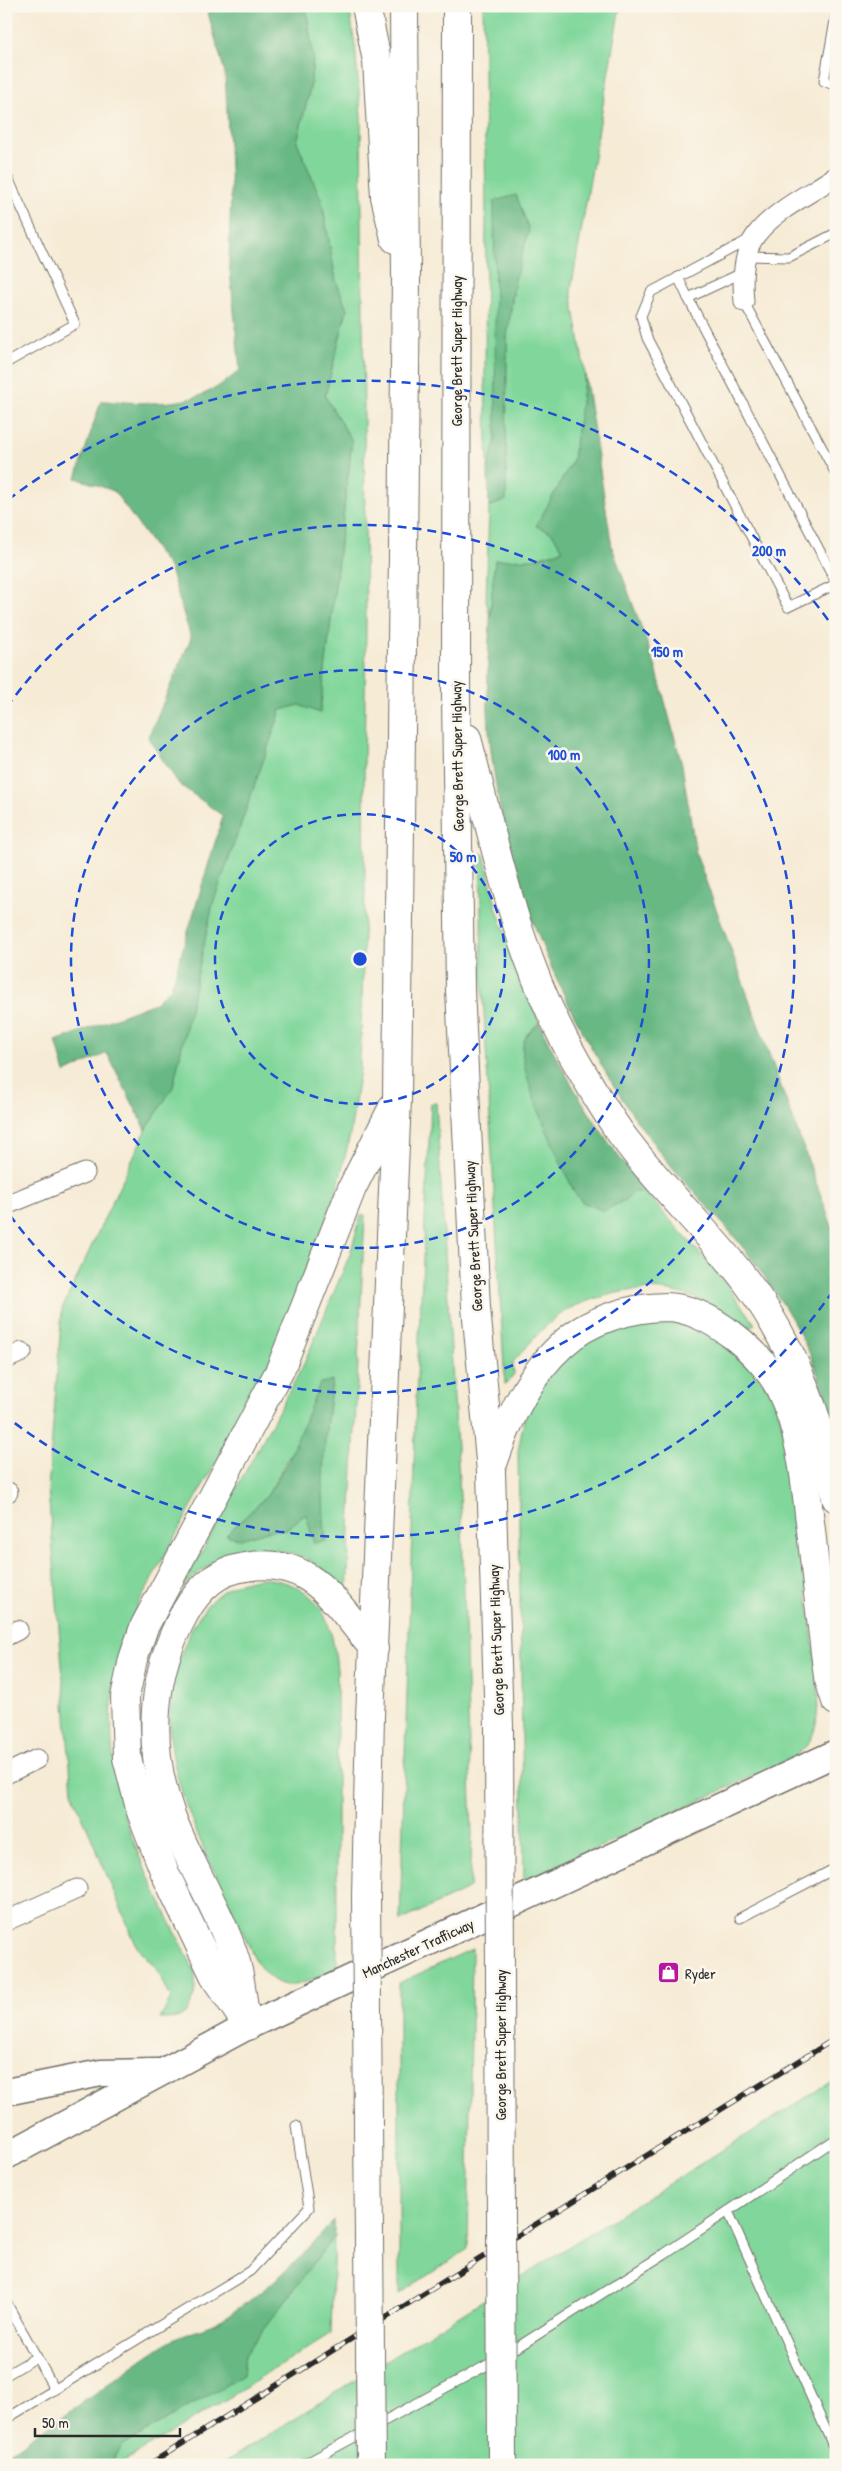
<svg xmlns="http://www.w3.org/2000/svg" width="842" height="2471" font-family="'Patrick Hand',sans-serif">
<style>
.green{fill:#81d79b;stroke:#568163;fill-rule:evenodd}
.forest{fill:#68b883;stroke:#4a7257}
.lines{fill:none;stroke-linecap:round;stroke-linejoin:round}
.lane-casing{stroke:#726e66;stroke-width:11}
.street-casing{stroke:#726e66;stroke-width:21}
.secondary-casing{stroke:#726e66;stroke-width:29}
.highway-casing{stroke:#726e66;stroke-width:30}
.lane{stroke:#fff;stroke-width:9}
.street{stroke:#fff;stroke-width:19}
.secondary{stroke:#fff;stroke-width:26}
.highway{stroke:#fff;stroke-width:28}
.rail-casing{stroke:#2b2b2b;stroke-width:5.5}
.rail{stroke:#fbf7ec;stroke-width:4;stroke-dasharray:11;stroke-linecap:butt}
.highway-bridge-casing{stroke:#726e66;stroke-width:30;stroke-linecap:butt}
.highway-bridge{stroke:#fff;stroke-width:28}
.ring{fill:none;stroke:#1d4ed8;stroke-width:2.5;stroke-dasharray:9 6}
.labels{text-anchor:middle;dominant-baseline:central;stroke-width:5;stroke-linejoin:round;paint-order:stroke}
.street-label{font-size:15px;fill:#2b2b2b;stroke:#fbf7ec}
.poi-label{font-size:15px;fill:#2b2b2b;stroke:#fbf7ec;text-anchor:start}
.centre{fill:#1d4ed8;stroke:#fbf7ec;stroke-width:2.5}
.ring-label{font-size:15px;text-anchor:middle;font-weight:bold;fill:#1d4ed8;stroke:#fbf7ec;stroke-width:5;stroke-linejoin:round;paint-order:stroke}
</style>
<rect width="100%" height="100%" fill="#fbf7ec"/>
<filter id="ink" filterUnits="userSpaceOnUse"><feTurbulence type="fractalNoise" baseFrequency=".02" numOctaves="2"/><feDisplacementMap in="SourceGraphic" scale="10" xChannelSelector="R" yChannelSelector="G"/><feConvolveMatrix kernelMatrix="1 2 1 2 8 2 1 2 1" color-interpolation-filters="sRGB"/></filter>
<filter id="wash" filterUnits="userSpaceOnUse"><feTurbulence type="fractalNoise" baseFrequency=".0096" numOctaves="4" result="noise"/><feDisplacementMap in="SourceGraphic" scale="20" xChannelSelector="R" yChannelSelector="G"/><feGaussianBlur stdDeviation="1.12" result="paint"/><feColorMatrix in="noise" values="0 0 0 0 0 0 0 0 0 0 0 0 0 0 0 0 0 1.4 0 .05"/><feComposite in="paint" operator="in"/></filter>
<g filter="url(#wash)">
<rect width="100%" height="100%" fill="#f6ebd5"/>
<!-- green -->
<g class="green">
<path d="M306 6H349L355 45 361 116 366 625 364 766 365 894 360 1069 350 1135 337 1191 267 1369 137 1606C127 1631 117 1656 114 1682 109 1721 111 1765 121 1803 136 1860 169 1917 194 1970 197 1985 195 2013 176 2018 171 2019 165 2019 160 2019L171 1998 157 1969 137 1947 72 1792 48 1489 62 1309 146 1130 173 1087 213 903 281 710 299 705 320 713 352 441 325 396 347 309 336 281 322 202 297 142 310 88 313 58Z"/>
<path d="M483 6H620L571 290 585 374 573 460 538 523 552 533 563 550 534 559 495 560 490 616 486 601 489 507 506 500 507 337 515 279 529 230 516 195 496 438 488 470 485 383 486 210Z"/>
<path d="M480 853 484 855 497 910 539 1023 526 1035 627 1199 634 1192 646 1193 719 1275 755 1324 749 1327C697 1294 662 1279 601 1297 583 1302 567 1308 553 1320 538 1332 526 1348 513 1362L514 1374 505 1385 482 978Z"/>
<path d="M431 1103H436L462 1529 472 1835 470 1888 400 1921 416 1397Z"/>
<path d="M361 1215H365L347 1594 346 1596C336 1584 325 1568 310 1561 267 1538 211 1553 181 1590L304 1364 350 1254ZM332 1381 322 1459 323 1513 326 1541 314 1542 306 1514 286 1529 267 1531 240 1539 226 1535 267 1496Z"/>
<path d="M663 1319 700 1329 729 1344 774 1395 793 1465 819 1696C816 1723 818 1740 794 1757L524 1882 518 1451 525 1414 556 1363 603 1328Z"/>
<path d="M263 1578C320 1584 332 1619 337 1670V1967C303 1984 282 2000 256 1961 242 1931 228 1900 213 1869 177 1791 150 1722 188 1637 206 1600 221 1584 263 1578Z"/>
<path d="M472 1949 468 2249 399 2294V1983Z"/>
<path d="M836 2079V2465H220Z"/>
<path d="M334 2236 331 2333 240 2391 117 2465H110L123 2445 243 2375 245 2354Z"/>
</g>
<!-- forest -->
<g class="forest">
<path d="M206 6H306L313 58 310 88 297 142 322 202 336 281 347 309 325 396 352 441 320 713 299 705 281 710 213 903 173 1087 146 1130 107 1053 65 1073 56 1041 155 1003 171 988 223 816 179 784 148 738 191 638 170 569 114 491 76 478 101 401C158 403 195 411 240 370L229 261 231 187 225 73Z"/>
<path d="M516 195 529 230 515 279 507 337 506 500 489 507 488 470 496 438 494 201Z"/>
<path d="M585 374 612 547 656 668 682 765 696 854 836 1237V1437C827 1404 819 1370 803 1340 789 1311 770 1284 751 1258 720 1216 680 1181 650 1139 566 1025 500 872 489 730 485 673 490 616 495 560L534 559 563 550 552 533 536 526 573 460Z"/>
<path d="M539 1023C569 1085 604 1139 646 1193L634 1192 627 1199 604 1211 582 1202 574 1192C561 1162 517 1072 523 1044 525 1035 532 1030 539 1023Z"/>
<path d="M332 1381C324 1435 320 1487 326 1541L314 1543 306 1514 286 1529 267 1531 240 1539 226 1535 267 1496 288 1462 320 1383Z"/>
<path d="M334 2220V2236L245 2354 243 2375 123 2445 110 2465H6V2454C63 2420 113 2378 168 2342 183 2332 202 2330 217 2322 263 2295 300 2260 334 2220Z"/>
</g>
</g>
<g filter="url(#ink)">
<g class="lines">
<defs>
<g id="lane">
<path d="M836 15 824 81 836 86"/>
<path d="M6 174 75 324 6 363"/>
<path d="M750 239 651 292 641 316 647 338 788 607 836 584"/>
<path d="M747 256 789 257 836 233"/>
<path d="M744 272 688 298 836 582"/>
<path d="M678 277 688 298"/>
<path d="M744 302 836 474"/>
<path d="M740 1918 836 1868"/>
<path d="M728 2211 834 2448"/>
<path d="M6 2302 55 2390"/>
<path d="M6 2375 37 2357"/>
<path d="M6 2419 250 2271 309 2208 296 2126"/>
<path d="M303 2465 502 2357 664 2254 836 2139"/>
</g>
<g id="street">
<path d="M744 302C742 281 742 253 756 235 775 210 810 194 836 176"/>
<path d="M6 1205 85 1173"/>
<path d="M6 1359 22 1352"/>
<path d="M6 1492H8"/>
<path d="M6 1636 18 1630"/>
<path d="M6 1774 37 1759"/>
<path d="M6 1921 77 1889"/>
</g>
<g id="secondary">
<path d="M6 2092 101 2073 157 2072"/>
<path d="M6 2156 248 2026 836 1753"/>
</g>
<g id="highway">
<path d="M366 6 377 61 385 197 395 239"/>
<path d="M457 6 456 696 460 990 476 1307 491 1472 499 1727"/>
<path d="M467 738C496 848 518 963 577 1063 593 1090 609 1119 628 1143 664 1191 710 1233 746 1281 793 1344 822 1421 836 1498"/>
<path d="M494 1461C508 1419 529 1375 562 1345 588 1320 631 1307 667 1307 708 1308 764 1354 781 1391 802 1435 805 1482 811 1530 816 1579 822 1628 828 1677L836 1701"/>
<path d="M366 1896 370 1717 397 1099 406 279 404 6"/>
<path d="M245 2015C242 1997 241 1977 235 1959 219 1909 189 1864 171 1815 148 1753 150 1683 179 1624 191 1599 208 1575 236 1569 309 1551 333 1600 374 1649"/>
<path d="M248 2026 216 1979 165 1873 141 1812 127 1758 125 1697 133 1659 144 1627 280 1370 352 1188 393 1107"/>
</g>
</defs>
<!-- lane casing -->
<use href="#lane" class="lane-casing"/>
<!-- street casing -->
<use href="#street" class="street-casing"/>
<!-- secondary casing -->
<use href="#secondary" class="secondary-casing"/>
<!-- highway casing -->
<use href="#highway" class="highway-casing"/>
<!-- lane -->
<use href="#lane" class="lane"/>
<!-- street -->
<use href="#street" class="street"/>
<!-- secondary -->
<use href="#secondary" class="secondary"/>
<!-- highway -->
<use href="#highway" class="highway"/>
<defs>
<path id="rail" d="M148 2465 836 2038"/>
</defs>
<!-- rail casing -->
<use href="#rail" class="rail-casing"/>
<!-- rail -->
<use href="#rail" class="rail"/>
<defs>
<g id="highway-bridge">
<path d="M499 1727 502 2465"/>
<path d="M366 1896 371 2465"/>
</g>
</defs>
<!-- highway-bridge casing -->
<use href="#highway-bridge" class="highway-bridge-casing"/>
<!-- highway-bridge -->
<use href="#highway-bridge" class="highway-bridge"/>
</g>
</g>
<!-- distance rings -->
<g class="ring">
<circle cx="360" cy="959" r="145"/>
<circle cx="360" cy="959" r="289"/>
<path d="M7 707A434 434 0 1 1 7 1211"/>
<path d="M833 1291A578 578 0 0 1 8 1418M8 500A578 578 0 0 1 833 627"/>
</g>
<!-- icons -->
<defs>
<symbol id="shop-square" viewBox="-11 -11 22 22"><rect x="-9" y="-9" width="18" height="18" rx="4" fill="#b5179e" stroke="#fbf7ec"/><path d="M-5-2.5h2.3a2.7 3.5 0 0 1 5.4 0H5L5.5 6h-11ZM-1.5-2.5h3a1.5 2.3 0 0 0-3 0Z" fill="#fff"/></symbol>
</defs>
<g fill-rule="evenodd">
<use href="#shop-square" x="656" y="1960" width="25" height="25"/>
</g>
<g class="labels">
<!-- street labels -->
<g class="street-label">
<text transform="translate(456 351) rotate(-90)">George Brett Super Highway</text>
<text transform="translate(457 756) rotate(-91)">George Brett Super Highway</text>
<text transform="translate(473 1236) rotate(-93)">George Brett Super Highway</text>
<text transform="translate(496 1640) rotate(-92)">George Brett Super Highway</text>
<text transform="translate(418 1948) rotate(-25)">Manchester Trafficway</text>
<text transform="translate(500 2045) rotate(-90)">George Brett Super Highway</text>
</g>
<!-- poi labels -->
<g class="poi-label">
<text x="685" y="1973">Ryder</text>
</g>
</g>
<circle cx="360" cy="959" r="8" class="centre"/>
<g class="ring-label">
<text x="769" y="556">200 m</text>
<text x="667" y="657">150 m</text>
<text x="564" y="760">100 m</text>
<text x="463" y="862">50 m</text>
</g>
<!-- margin -->
<rect width="842" height="2471" fill="none" stroke="#fbf7ec" stroke-width="25"/>
<!-- scale -->
<path d="M35 2428v8h145v-8" fill="none" stroke="#2b2b2b" stroke-width="2.5"/>
<text x="42" y="2428" font-size="15" fill="#2b2b2b" stroke="#fbf7ec" stroke-width="4" paint-order="stroke">50 m</text>
</svg>
